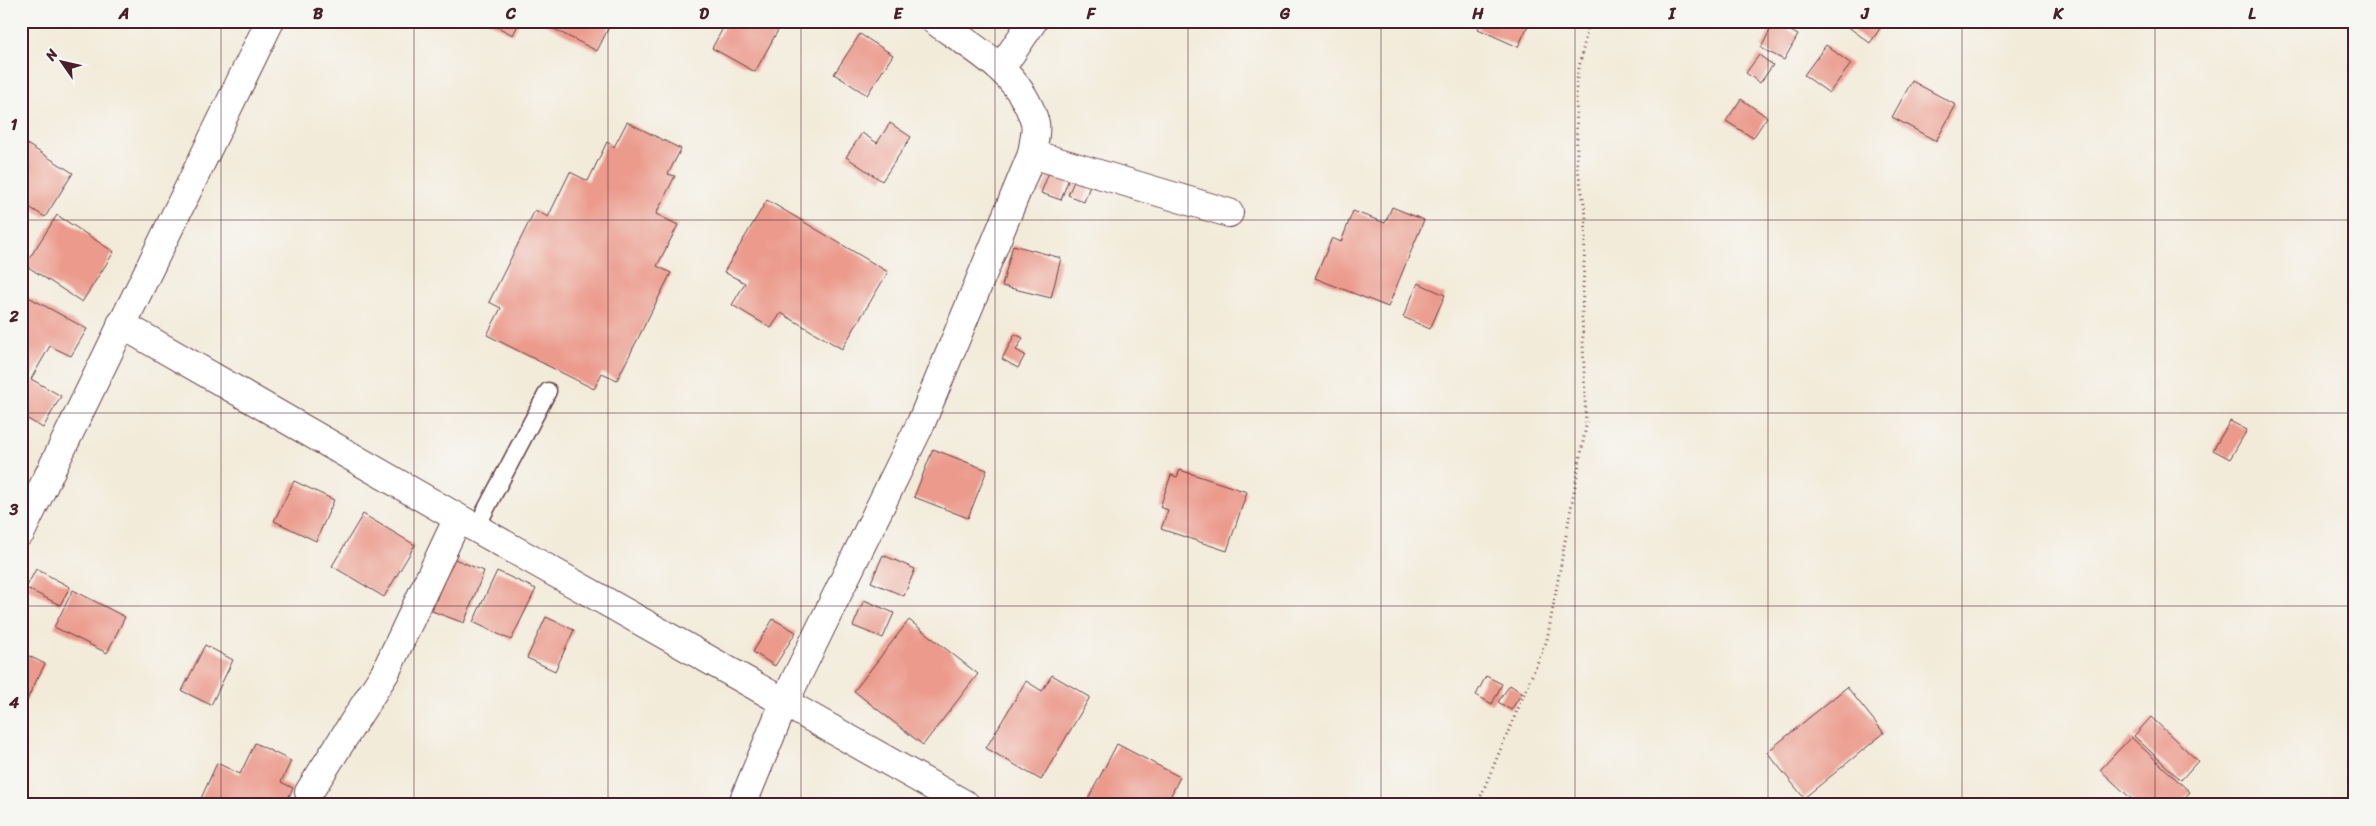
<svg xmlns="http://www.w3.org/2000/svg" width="2376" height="826" font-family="Sriracha,sans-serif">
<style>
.building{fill:#eb9a8b}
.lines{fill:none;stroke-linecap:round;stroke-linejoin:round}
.service-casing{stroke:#633e45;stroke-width:19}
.minor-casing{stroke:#633e45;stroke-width:30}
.path{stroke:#633e45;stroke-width:3;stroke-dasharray:1 4;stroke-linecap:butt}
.service{stroke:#fff;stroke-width:16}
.minor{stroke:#fff;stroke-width:28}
.grid{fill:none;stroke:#4a1f2b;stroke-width:1;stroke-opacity:0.55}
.neatline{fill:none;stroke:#4a1f2b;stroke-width:2}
.grid-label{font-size:16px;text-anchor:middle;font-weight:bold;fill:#4a1f2b}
</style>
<rect width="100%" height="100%" fill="#f6f6f2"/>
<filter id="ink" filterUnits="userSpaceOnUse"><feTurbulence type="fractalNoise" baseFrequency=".02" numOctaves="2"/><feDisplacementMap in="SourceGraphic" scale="10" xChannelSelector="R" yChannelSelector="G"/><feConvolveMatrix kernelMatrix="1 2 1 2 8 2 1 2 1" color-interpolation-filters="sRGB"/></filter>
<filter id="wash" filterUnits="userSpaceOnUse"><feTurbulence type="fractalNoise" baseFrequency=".0096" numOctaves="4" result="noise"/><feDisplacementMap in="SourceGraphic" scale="20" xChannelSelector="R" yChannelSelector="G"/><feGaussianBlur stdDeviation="1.12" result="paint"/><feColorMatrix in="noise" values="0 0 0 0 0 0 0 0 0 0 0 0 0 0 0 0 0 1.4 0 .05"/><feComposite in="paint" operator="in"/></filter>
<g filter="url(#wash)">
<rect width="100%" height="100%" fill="#f3ebda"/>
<g id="blocks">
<!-- building -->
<g class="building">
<path d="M486 21H520L513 35Z"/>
<path d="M538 21H612L597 51Z"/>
<path d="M727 21H783L755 72 712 48Z"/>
<path d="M1096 21H1117L1116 27Z"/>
<path d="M1482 21H1530L1518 47 1478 29Z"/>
<path d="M1786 21H1808L1806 28Z"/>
<path d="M1845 21H1885L1870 43 1843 23Z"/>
<path d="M1774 22 1798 35 1784 60 1761 48Z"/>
<path d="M860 34 893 55 867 95 834 74Z"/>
<path d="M1826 45 1851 64 1829 93 1804 75Z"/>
<path d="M1759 55 1773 65 1760 83 1746 73Z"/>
<path d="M1912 81 1956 105 1936 141 1892 117Z"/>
<path d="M1741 99 1767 117 1753 138 1726 121Z"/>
<path d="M627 122 681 149 668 174 675 176 656 214 678 225 657 266 671 273 617 380 602 373 594 389 487 335 501 308 489 302 535 210 548 217 570 172 588 181 607 142 614 147Z"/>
<path d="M890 123 911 137 882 181 846 157 862 133 877 143Z"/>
<path d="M22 141 73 173 45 217 21 202Z"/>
<path d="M1050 170 1069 178 1061 200 1041 193Z"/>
<path d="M1075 179 1090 186 1084 202 1068 195Z"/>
<path d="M767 200 888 272 842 349 781 313 771 328 732 305 745 283 724 272Z"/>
<path d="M1392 207 1424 220 1388 307 1315 278 1332 238 1341 242 1353 211 1385 223Z"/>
<path d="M57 215 114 252 82 302 25 265Z"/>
<path d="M1013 245 1061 258 1051 298 1002 286Z"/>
<path d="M1418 283 1445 295 1430 329 1403 317Z"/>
<path d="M21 293 87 329 71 356 50 346 31 379 61 396 43 428 21 415Z"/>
<path d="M1015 334 1023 338 1016 350 1025 355 1018 368 1002 359Z"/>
<path d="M2230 421 2247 430 2230 459 2213 450Z"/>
<path d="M933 449 987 470 968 518 914 497Z"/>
<path d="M1180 470 1247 492 1227 551 1161 529 1168 510 1160 507 1171 475 1177 477Z"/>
<path d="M294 481 334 500 316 541 274 521Z"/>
<path d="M363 514 415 545 384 597 332 566Z"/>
<path d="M883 555 915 569 904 596 871 582Z"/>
<path d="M452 558 484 571 464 623 432 611Z"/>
<path d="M36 569 70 587 60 605 26 588Z"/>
<path d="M497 571 536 589 511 640 473 622Z"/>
<path d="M73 590 125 617 107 653 54 627Z"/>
<path d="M864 600 894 613 883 638 853 626Z"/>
<path d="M546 617 574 630 555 671 527 658Z"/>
<path d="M773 619 796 632 775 666 753 652Z"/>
<path d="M909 620 978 674 923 745 854 691Z"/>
<path d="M205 645 233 660 211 705 182 691Z"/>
<path d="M21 652 45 664 23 707 21 706Z"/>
<path d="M1052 675 1090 697 1041 780 986 748 1026 681 1042 691Z"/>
<path d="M1486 676 1502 684 1492 704 1476 695Z"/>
<path d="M1510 685 1522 693 1511 710 1498 702Z"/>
<path d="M1847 687 1884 733 1804 798 1767 752Z"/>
<path d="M2151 717 2198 761 2181 780 2134 736Z"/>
<path d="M2131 737 2190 792 2178 805H2138L2100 770Z"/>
<path d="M255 743 291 761 281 782 293 788 285 805H198L217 763 240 774Z"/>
<path d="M1117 744 1180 777 1166 805H1095L1087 801Z"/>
</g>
</g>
</g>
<g filter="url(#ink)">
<use href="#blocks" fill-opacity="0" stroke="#633e45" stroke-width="1"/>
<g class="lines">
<defs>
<path id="service" d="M476 528 548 391"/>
<g id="minor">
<path d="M1001 68 1033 21"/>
<path d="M1032 154 1229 213"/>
<path d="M121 324 458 518 966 805"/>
<path d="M21 532 270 21"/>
<path d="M309 792 385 673 458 518"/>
<path d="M742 805 784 703 921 423 1032 154C1033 145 1037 131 1035 123 1021 73 975 49 935 21"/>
</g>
</defs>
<!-- service casing -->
<use href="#service" class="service-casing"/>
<!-- minor casing -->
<use href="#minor" class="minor-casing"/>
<!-- path -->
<path class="path" d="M1477 805 1547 640 1586 426 1582 314 1586 215 1577 164 1576 82 1589 21"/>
<!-- service -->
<use href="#service" class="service"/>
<!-- minor -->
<use href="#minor" class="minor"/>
</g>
</g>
<!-- grid -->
<path class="grid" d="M221 21V805M414 21V805M608 21V805M801 21V805M995 21V805M1188 21V805M1381 21V805M1575 21V805M1768 21V805M1962 21V805M2155 21V805M21 220H2355M21 413H2355M21 606H2355"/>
<!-- margin -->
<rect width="2376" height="826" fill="none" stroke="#f6f6f2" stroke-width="55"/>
<!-- north arrow -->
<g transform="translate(62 62) rotate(304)" stroke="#f6f6f2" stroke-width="4" paint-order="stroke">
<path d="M0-4L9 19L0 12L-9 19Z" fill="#4a1f2b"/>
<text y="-8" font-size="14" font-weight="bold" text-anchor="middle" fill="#4a1f2b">N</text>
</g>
<rect x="28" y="28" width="2320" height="770" class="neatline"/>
<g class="grid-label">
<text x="124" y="19">A</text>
<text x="318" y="19">B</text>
<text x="511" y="19">C</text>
<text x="704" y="19">D</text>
<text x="898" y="19">E</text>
<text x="1091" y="19">F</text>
<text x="1285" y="19">G</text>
<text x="1478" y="19">H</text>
<text x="1672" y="19">I</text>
<text x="1865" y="19">J</text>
<text x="2058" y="19">K</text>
<text x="2252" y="19">L</text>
<text x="14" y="130">1</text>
<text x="14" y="322">2</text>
<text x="14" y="515">3</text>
<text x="14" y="708">4</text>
</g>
</svg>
